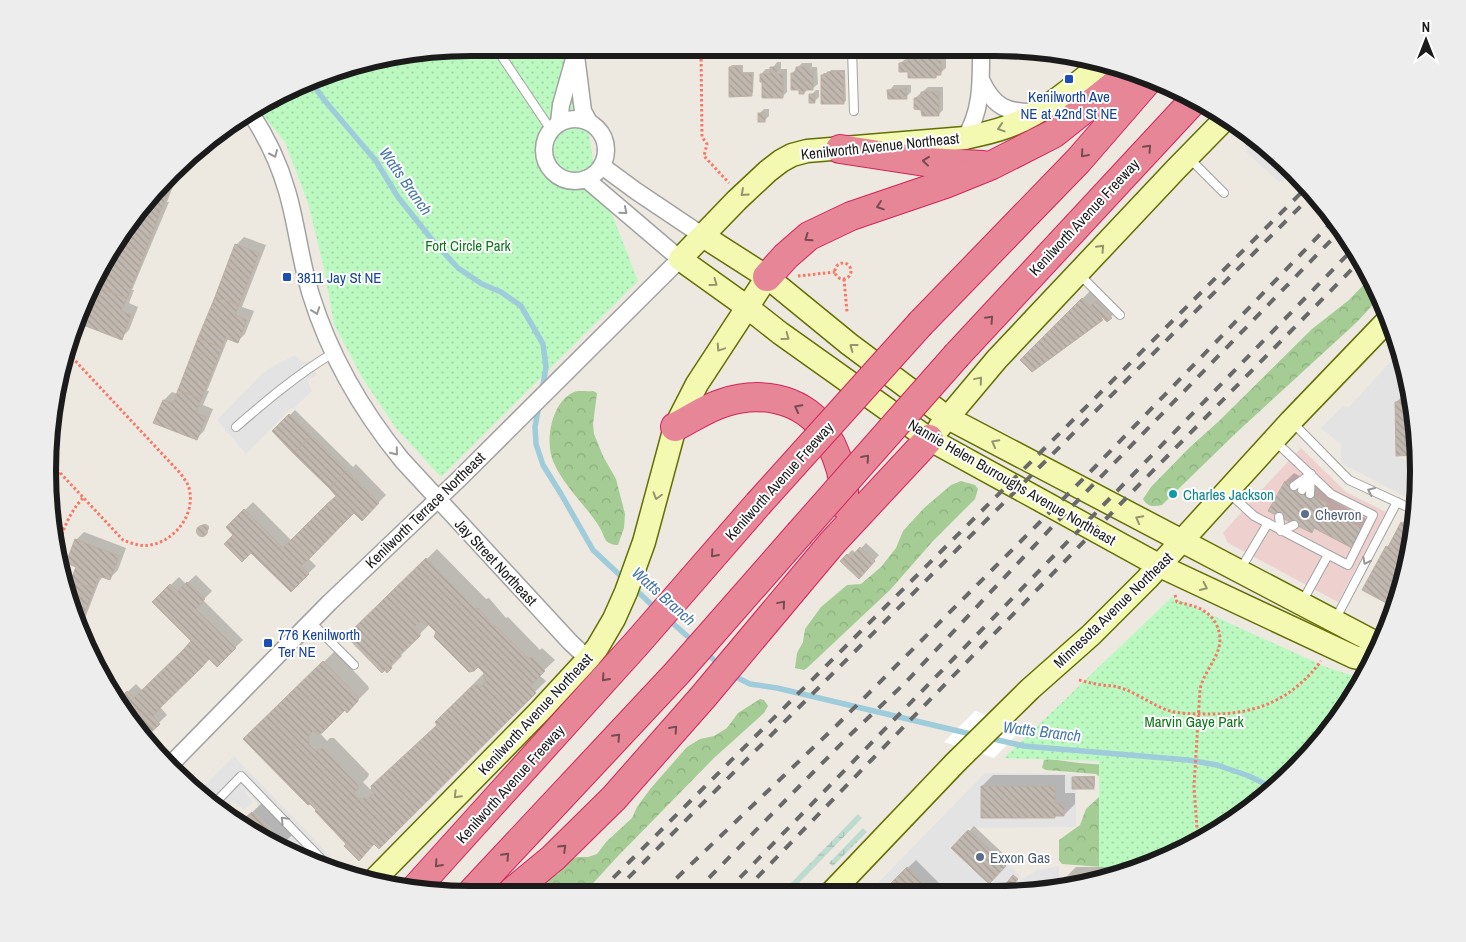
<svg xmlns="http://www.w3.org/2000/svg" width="1466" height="942" font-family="'Archivo Narrow',sans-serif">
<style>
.commercial{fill:#eed0ce}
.forest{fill:url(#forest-crowns)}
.wetland{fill:url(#wetland-marsh)}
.park{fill:url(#park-dots)}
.parking{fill:#e3e3e3}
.pier{fill:#fff}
.shadow{fill:#0003}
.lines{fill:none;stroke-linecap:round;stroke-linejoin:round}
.stream{stroke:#9fccdb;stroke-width:5.5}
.building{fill:url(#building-back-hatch);stroke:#beafa3}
.lane-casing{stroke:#a2a2a2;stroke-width:10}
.street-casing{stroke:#a2a2a2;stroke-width:19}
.secondary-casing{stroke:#626f04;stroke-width:25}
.highway-casing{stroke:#d5235c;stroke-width:30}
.path{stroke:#fa7664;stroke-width:3;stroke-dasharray:2.5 2.5;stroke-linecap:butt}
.lane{stroke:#fff;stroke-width:8}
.street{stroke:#fff;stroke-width:16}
.secondary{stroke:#f4f9b2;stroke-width:22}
.highway{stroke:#e68696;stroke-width:28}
.rail{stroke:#696969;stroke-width:4;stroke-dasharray:10 10;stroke-linecap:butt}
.highway-bridge-casing{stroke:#d5235c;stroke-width:30;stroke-linecap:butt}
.highway-bridge{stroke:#e68696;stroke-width:28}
.oneway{stroke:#92956e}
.oneway2{stroke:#764b52}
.oneway3{stroke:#989898}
.transit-dot{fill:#1a4fb4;stroke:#fff;stroke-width:2}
.culture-dot{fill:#0f9aa8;stroke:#fff;stroke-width:2}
.service-dot{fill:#5c6f8a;stroke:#fff;stroke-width:2}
.labels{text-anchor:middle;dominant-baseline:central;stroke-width:4;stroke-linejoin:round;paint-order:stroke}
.transit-label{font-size:15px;fill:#164399;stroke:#fff;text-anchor:start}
.street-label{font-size:15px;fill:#1b1b1b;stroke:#fff}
.park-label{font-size:15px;fill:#0b7716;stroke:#fff}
.culture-label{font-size:15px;fill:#0d838f;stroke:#fff;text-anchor:start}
.service-label{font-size:15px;fill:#4e5e75;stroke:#fff;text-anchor:start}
.water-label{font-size:16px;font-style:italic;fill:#4877a9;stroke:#fff}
.rim{fill:none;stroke:#1b1b1b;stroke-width:6}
</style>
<defs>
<pattern id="forest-crowns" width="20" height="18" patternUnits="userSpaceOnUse" patternTransform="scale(1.25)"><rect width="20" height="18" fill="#a4cc94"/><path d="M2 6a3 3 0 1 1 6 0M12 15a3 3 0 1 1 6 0" fill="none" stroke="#8daf7f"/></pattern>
<pattern id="wetland-marsh" width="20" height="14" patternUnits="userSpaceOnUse" patternTransform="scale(1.25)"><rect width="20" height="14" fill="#bddbce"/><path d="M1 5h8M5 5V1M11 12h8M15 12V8" fill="none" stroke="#a2bbb0"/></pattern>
<pattern id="park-dots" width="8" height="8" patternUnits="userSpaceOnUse" patternTransform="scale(1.25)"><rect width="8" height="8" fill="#bbf9c1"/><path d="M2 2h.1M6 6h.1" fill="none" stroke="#a0d5a5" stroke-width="1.8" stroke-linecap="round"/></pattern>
<pattern id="building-back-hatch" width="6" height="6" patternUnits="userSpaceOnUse" patternTransform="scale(1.25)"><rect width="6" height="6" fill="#c1b8b0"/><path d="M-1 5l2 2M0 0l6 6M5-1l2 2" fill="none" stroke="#a59e97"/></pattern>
</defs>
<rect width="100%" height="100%" fill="#ede9e0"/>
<!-- commercial -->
<path class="commercial" d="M1301 448 1346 492 1386 512 1338 602 1228 543 1223 533 1254 498Z"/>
<!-- forest -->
<g class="forest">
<path d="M1370 278 1379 298 1357 322 1236 433 1162 505C1154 507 1147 507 1143 499L1151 487 1189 448 1218 422 1312 329 1349 300Z"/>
<path d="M593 391 597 393 593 424 594 434 603 456 616 479 625 514 624 528 618 545C613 545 607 543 605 539 603 535 602 531 600 528 586 505 564 487 553 461 545 441 551 402 574 392 578 390 587 392 593 391Z"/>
<path d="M961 481 975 485 978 489 975 499 933 541 890 590 807 668 804 670 795 668 797 653 803 642 805 629 821 607 847 585 861 584 881 567 896 548 903 531 924 508 951 485Z"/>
<path d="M760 699 764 700 768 706 764 713 714 758 618 856 585 892 537 891 549 877 558 874 569 861 577 857H588L597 854 606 842 632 818 637 807 651 788 687 747 700 739 714 736 727 728 738 713Z"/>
<path d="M1049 759 1079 763 1163 769 1103 867 1062 864 1059 860V840L1080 825 1086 809 1099 797 1103 779 1096 774 1046 770 1042 768 1044 760Z"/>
</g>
<!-- wetland -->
<g class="wetland">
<path d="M858 814 862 818 794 888 790 884Z"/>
<path d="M863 828 867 832 833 866 829 863Z"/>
</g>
<!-- park -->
<g class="park">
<path d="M471 48H567L582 83 594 168 638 281 441 477 396 428 363 379 334 324 324 268 308 203 285 142 257 108 335 70Z"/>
<path d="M1172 597 1326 667 1362 679 1331 729 1274 790 1206 838 1133 869 1099 868V761L1004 758Z"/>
</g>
<!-- parking -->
<g class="parking">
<path d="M1257 139 1292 172 1280 183 1245 151Z"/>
<path d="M1399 348 1412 401 1395 402 1396 455 1417 467V503L1341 463V444L1321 428 1343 406 1349 407 1394 358V353Z"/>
<path d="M295 355 302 362 311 361 317 375 307 380 312 391 293 409 291 408 246 454 217 420 259 377 270 368Z"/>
<path d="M234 756 318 843 342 871 309 862 303 859 305 858V854L294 842H291L287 844 253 811 258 807V804L246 790 245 792 253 802 244 810 233 801 221 812 213 807 199 791Z"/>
<path d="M985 773 1076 774V777L1072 778V789H1076V827L967 828 1021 876 1008 894 868 893Z"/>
<path d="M1059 866V888L1023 894H1009L1023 878 1038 870Z"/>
</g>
<!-- pier -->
<path class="pier" d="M975 711 1024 727 994 758 944 742Z"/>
<!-- shadow -->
<g class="shadow">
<path d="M941 52V57H946V68L936 77 900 63 914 53Z"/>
<path d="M777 62H781V69H787V92L782 97 763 80 761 74 766 69H772Z"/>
<path d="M802 63H812V67H817L818 84 812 89H808L804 93 792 73Z"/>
<path d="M732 65H743V72H754L753 92 751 95 730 67Z"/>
<path d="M831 70H845L846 101 843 103 822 75 824 73H829Z"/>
<path d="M894 85H911V92L906 97 889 91Z"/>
<path d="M928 87H943V110L938 115 923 109 915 98Z"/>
<path d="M816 90H819V97L814 102 811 95Z"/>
<path d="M764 109H769V116L764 121 759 114Z"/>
<path d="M178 173 167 202H169L132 290H134L129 303 138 307 129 330 121 338 80 322 89 298 97 291 102 294 126 234 124 233 135 213Z"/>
<path d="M244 237 266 245 242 307 254 311 245 334 237 342 229 338 227 341 207 391H209L203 405 213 409 204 431 196 439 155 422 164 400 172 392 178 394 236 245Z"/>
<path d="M1090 291 1113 315 1107 320 1104 317 1032 371 1022 360Z"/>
<path d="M1402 397H1410L1415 416 1416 454H1397L1396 402Z"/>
<path d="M295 410 353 467 356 464 386 495 362 519 355 511 308 558 316 566 291 590 228 527 253 502 292 541 338 496 274 431Z"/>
<path d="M1294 473 1334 495 1332 500 1369 520 1359 539 1351 547 1315 528 1311 532 1286 481Z"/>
<path d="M1410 515 1414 518 1404 581 1398 596 1390 604 1387 547 1393 541 1402 523Z"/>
<path d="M203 524H206L209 526V529L203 535 200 536 198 534V529Z"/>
<path d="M84 532 126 548 118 570 110 578 103 576 99 582 82 626 67 592 77 566 76 540Z"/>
<path d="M866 543 879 555 859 577 842 561 852 550 856 553Z"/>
<path d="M437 549 486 599 489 598 506 618 508 617 540 650 542 648 555 660 539 675 546 681 379 847 374 842 348 844 317 810 245 739 335 651 368 686 369 689 347 711 345 709 319 732 327 741 330 738H334L369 774 368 777 363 782 370 789H373L439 724 436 722 485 672 430 624 400 653 402 656 387 671 348 636Z"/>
<path d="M196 575 212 591 203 600 243 640 217 665 209 657 160 707 167 715 146 735 117 702 136 684 143 691 193 641 153 602 179 577 186 584Z"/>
<path d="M993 775H1065V793H1075V804L1064 815H1057L1054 817 982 786Z"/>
<path d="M1075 776H1095V785L1093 788 1073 778Z"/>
<path d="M263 802 293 834 284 843 294 854 241 823Z"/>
<path d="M974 826 1010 860 989 882 953 848Z"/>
<path d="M916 860 949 893H900L891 884Z"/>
<path d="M1076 867H1136L1105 880 1065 878Z"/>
</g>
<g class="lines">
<!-- stream -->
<g class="stream">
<path d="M311 82 325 101 376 161 398 197 433 241 458 268 482 284 501 292 521 306 543 344 546 367 542 391"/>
<path d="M539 405 535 427 536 444 543 465 561 494 593 550 624 579"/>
<path d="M633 587 657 610"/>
<path d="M668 619 695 643"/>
<path d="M705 652 721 666"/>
<path d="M732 675 750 684 777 688 975 735"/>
<path d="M989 738 1024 746 1188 760 1217 765 1249 776 1275 789"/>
</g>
</g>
<!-- building -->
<g class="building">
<rect x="1024" y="51" width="12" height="5"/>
<path d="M908 57H937V61H941V75H936V78H908V72H899V63H908Z"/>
<path d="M729 67H741V74H752V96L729 97Z"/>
<path d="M770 67H777V74H783V98H762V82H760V74H770Z"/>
<path d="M796 67H808V72H813V90H804V94H799V90H791V73H796Z"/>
<path d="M844 71V104H821V75H828L827 72Z"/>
<path d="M906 89 907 99H888L887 90Z"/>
<path d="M921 92H939V116H922L921 110 914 109V98H921Z"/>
<path d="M809 94H814L815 103H809Z"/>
<rect x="758" y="113" width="7" height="9"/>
<path d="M175 176 161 210 145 204Z"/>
<path d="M145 204 161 210 145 253 120 244 135 213Z"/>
<path d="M120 244 145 253 127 298 102 289Z"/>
<path d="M235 244 259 253 239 305 215 297Z"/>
<path d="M102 289 127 298 121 311 131 315 122 340 78 323 89 299 97 303Z"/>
<path d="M215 297 239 305 235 315 247 320 238 343 225 338 222 348 198 338Z"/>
<path d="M1082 298 1103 320 1032 372 1020 360Z"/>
<path d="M1096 301 1112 318 1107 322 1091 305Z"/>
<path d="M198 338 222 348 201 399 178 390Z"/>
<path d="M178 390 201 399 196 413 206 417 197 440 153 423 163 400 173 403Z"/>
<path d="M1412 401 1415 416 1416 455 1396 456 1395 402Z"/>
<path d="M289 414 311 436 293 453 272 431Z"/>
<path d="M312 436 347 471 329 488 293 453Z"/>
<path d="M347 471 379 503 362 521 354 513 345 522 327 504 336 496 329 488Z"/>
<path d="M1285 481 1327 503 1325 508 1362 528 1352 548 1314 528 1312 533 1268 511Z"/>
<path d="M327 504 345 522 310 558 292 539Z"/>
<path d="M244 509 283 548 292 539 310 558 301 566 309 574 291 592 251 553 242 562 224 544 233 535 226 527Z"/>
<path d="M1401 522 1413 529 1404 581 1400 591 1398 590 1390 605 1362 590 1386 546 1388 547Z"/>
<circle cx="202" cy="531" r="5.5"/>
<path d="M75 539 119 556 110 580 99 576 94 589 71 580 76 567 66 563Z"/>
<path d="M860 547 875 561 859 579 840 561 847 554 850 558Z"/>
<path d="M426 558 475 609 478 608 495 628 496 626 529 659 531 657 545 671 530 686 536 693 379 849 374 844 359 861 344 846 346 844 315 811 316 810 310 804 308 805 243 739 323 661 358 697V701L347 713 345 710 322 733 317 734 314 730 309 735V744L316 751 318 749H323L358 785V789L353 793 359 799 365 798 367 800 374 793 372 791 371 786 437 725 435 722 473 685H477L480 688 486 681 484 679V673L478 667 474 671 469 672 434 637 436 632 428 624 426 626 421 621 415 627 420 631V636L390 665 392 668 387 673 385 670 382 673 346 636Z"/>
<path d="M71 580 94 589 81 623 67 591Z"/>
<path d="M187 582 205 599 196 609 236 648 217 667 209 659 201 668 183 650 191 641 152 602 170 584 177 591Z"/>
<path d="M183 650 201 668 161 707 143 689Z"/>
<path d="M143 689 161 707 153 716 160 724 147 736 119 706 117 701 127 691 134 698Z"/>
<rect x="1072" y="777" width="22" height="12"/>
<path d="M981 786H1055V803H1064V816H1055V818H981Z"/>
<path d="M252 812 284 846 282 847 240 822Z"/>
<path d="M968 830 1006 866 989 884 951 848Z"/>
<path d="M907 867 934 893H898L890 884Z"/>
<path d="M1013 875 1018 879 1009 890 1004 886Z"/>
<path d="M1064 877H1112L1105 880 1064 887Z"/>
</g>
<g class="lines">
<defs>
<g id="lane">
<path d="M496 48 551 130"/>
<path d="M852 50 854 111"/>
<path d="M1190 159 1224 193"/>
<path d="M1079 274 1120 315"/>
<path d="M1293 423 1349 480 1416 511"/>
<path d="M236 427C267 400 298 374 333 353"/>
<path d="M1294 486 1311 474"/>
<path d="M1302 490 1308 478"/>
<path d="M1229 493 1254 516 1348 565 1373 515 1331 494 1276 442"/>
<path d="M1310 494 1311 474"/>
<path d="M1279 517 1281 531"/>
<path d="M1281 531 1294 525"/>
<path d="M1240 570 1268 523"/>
<path d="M1302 602 1328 555"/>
<path d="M1335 620 1397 502"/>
<path d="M311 622 354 665"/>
<path d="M212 806 241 776 330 868"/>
</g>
<g id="street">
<path d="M575 48 583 111 589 122"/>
<path d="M981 80C994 107 1006 113 1037 112"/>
<path d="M250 112C266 136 279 163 287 191 297 225 300 260 311 295 330 356 362 411 402 460L570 642 588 659"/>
<circle cx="575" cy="150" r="31"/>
<path d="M559 123 561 105 574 59"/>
<path d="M965 138C982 111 981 81 981 51"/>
<path d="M602 166 636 191 703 236"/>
<path d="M172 763 329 603 459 479 680 259 586 179"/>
</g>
<g id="secondary">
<path d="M1100 65C1074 86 1046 111 1014 124 999 131 982 134 965 138L807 151 792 155 781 161 768 171 737 200 680 259 747 307 780 333 929 439 1160 566 1354 657 1373 661"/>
<path d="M703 236 767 277 849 344 948 418 1380 645"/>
<path d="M939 428 997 359 1176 169 1225 119"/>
<path d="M374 880 540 711 588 659 597 648 614 619 626 592 644 542 675 427 697 384 767 277"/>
<path d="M831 893 955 763 1030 689 1091 635 1147 579 1291 421 1389 319"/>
</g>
<g id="highway">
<path d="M840 149 925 162 983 165"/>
<path d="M767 277 786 256 809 236 851 216 945 184 992 165 1053 134 1130 73"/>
<path d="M921 323 1078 161 1150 78"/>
<path d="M957 355 1193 101"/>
<path d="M675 427C691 419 706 408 723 403 758 391 798 397 822 427 825 432 828 439 831 444 839 461 847 484 843 504"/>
<path d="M414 890 638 642 758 504"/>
<path d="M473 891 677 673 799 534"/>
<path d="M513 891 553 858 614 798 703 697 832 543 929 439"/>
</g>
</defs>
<!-- lane casing -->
<use href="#lane" class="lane-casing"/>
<!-- street casing -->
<use href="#street" class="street-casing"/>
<!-- secondary casing -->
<use href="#secondary" class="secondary-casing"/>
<!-- highway casing -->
<use href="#highway" class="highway-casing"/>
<!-- path -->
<g class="path">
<path d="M701 49 702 137 707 144 704 156 729 183"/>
<circle cx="843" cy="271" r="8"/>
<path d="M798 276 835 272"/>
<path d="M844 279 847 312"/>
<path d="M50 462 123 540C131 543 141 547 150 545 175 541 196 514 189 488 188 483 184 479 181 474L67 352"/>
<path d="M52 482 59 472"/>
<path d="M58 544C65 526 70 512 83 498"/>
<path d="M1175 595 1177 602C1185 604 1197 606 1204 611 1218 620 1224 637 1217 653 1212 665 1203 676 1200 689L1194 787 1198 842"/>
<path d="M1079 680C1087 682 1094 684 1102 685 1107 686 1112 685 1117 687 1133 690 1153 706 1170 711 1181 714 1196 714 1208 714 1255 715 1292 700 1321 661"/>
</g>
<!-- lane -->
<use href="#lane" class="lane"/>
<!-- street -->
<use href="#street" class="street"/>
<!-- secondary -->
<use href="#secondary" class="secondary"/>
<!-- highway -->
<use href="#highway" class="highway"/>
<!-- rail -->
<g class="rail">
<path d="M599 892 1308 186"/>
<path d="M614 892 1314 193"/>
<path d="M662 892 837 725 1093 469 1334 220"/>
<path d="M695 892 850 735 904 684 1052 527 1341 230"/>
<path d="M726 892 1354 248"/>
<path d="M743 892 1135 489 1362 259"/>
</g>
<defs>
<g id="highway-bridge">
<path d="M758 504 921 323"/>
<path d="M799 534 957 355"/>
</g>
</defs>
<!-- highway-bridge casing -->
<use href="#highway-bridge" class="highway-bridge-casing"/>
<!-- highway-bridge -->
<use href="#highway-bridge" class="highway-bridge"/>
</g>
<!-- one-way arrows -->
<defs><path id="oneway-chevron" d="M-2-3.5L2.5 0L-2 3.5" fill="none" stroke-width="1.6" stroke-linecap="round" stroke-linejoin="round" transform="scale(1.25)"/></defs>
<g class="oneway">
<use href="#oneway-chevron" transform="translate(1001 128) rotate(162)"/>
<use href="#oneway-chevron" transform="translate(744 193) rotate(138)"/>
<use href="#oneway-chevron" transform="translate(1101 248) rotate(-47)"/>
<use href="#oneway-chevron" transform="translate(714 283) rotate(36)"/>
<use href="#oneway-chevron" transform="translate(786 337) rotate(36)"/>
<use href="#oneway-chevron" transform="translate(853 347) rotate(-143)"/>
<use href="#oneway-chevron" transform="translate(720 348) rotate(124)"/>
<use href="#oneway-chevron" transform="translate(979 380) rotate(-50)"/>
<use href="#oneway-chevron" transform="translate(995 443) rotate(-152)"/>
<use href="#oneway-chevron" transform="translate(657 496) rotate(106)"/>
<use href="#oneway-chevron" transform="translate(1139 519) rotate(-152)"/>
<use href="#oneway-chevron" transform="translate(1204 587) rotate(25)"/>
<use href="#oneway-chevron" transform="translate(457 795) rotate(135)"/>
</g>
<g class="oneway2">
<use href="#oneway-chevron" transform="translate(1148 148) rotate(-47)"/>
<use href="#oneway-chevron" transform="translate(1084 154) rotate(131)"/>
<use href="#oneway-chevron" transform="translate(926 161) rotate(-174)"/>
<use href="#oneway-chevron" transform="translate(880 206) rotate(161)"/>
<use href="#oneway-chevron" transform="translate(808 238) rotate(145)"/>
<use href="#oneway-chevron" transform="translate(990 319) rotate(-47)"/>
<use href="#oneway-chevron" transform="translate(798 408) rotate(-152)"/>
<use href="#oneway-chevron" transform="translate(866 458) rotate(-49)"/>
<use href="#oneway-chevron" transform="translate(714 554) rotate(131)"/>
<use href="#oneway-chevron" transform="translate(782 604) rotate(-50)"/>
<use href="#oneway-chevron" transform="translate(605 678) rotate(132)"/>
<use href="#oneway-chevron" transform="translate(674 729) rotate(-49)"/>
<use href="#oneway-chevron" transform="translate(617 737) rotate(-47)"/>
<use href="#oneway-chevron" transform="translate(563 848) rotate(-44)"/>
<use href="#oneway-chevron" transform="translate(506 856) rotate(-47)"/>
<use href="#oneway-chevron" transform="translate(438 864) rotate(132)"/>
</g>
<g class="oneway3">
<use href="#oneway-chevron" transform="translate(274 154) rotate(66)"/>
<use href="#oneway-chevron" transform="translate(624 211) rotate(40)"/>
<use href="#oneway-chevron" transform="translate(316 311) rotate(70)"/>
<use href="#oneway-chevron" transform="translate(395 452) rotate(51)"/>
<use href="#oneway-chevron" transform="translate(1371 491) rotate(-155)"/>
<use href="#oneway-chevron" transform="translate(1366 561) rotate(117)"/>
<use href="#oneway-chevron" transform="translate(284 820) rotate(-134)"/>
</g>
<!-- markers -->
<g class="transit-dot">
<rect x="1064" y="74" width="10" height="10" rx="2.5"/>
<rect x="282" y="272" width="10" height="10" rx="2.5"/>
<rect x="263" y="638" width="10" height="10" rx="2.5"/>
</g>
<circle class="culture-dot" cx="1173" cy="494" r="5"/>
<g class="service-dot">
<circle cx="1305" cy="514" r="5"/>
<circle cx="980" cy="857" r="5"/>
</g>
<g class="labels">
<!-- transit labels -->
<g class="transit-label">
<text x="1069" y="96" text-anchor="middle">Kenilworth Ave<tspan x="1069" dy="17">NE at 42nd St NE</tspan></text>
<text x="297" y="277">3811 Jay St NE</text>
<text x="278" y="634">776 Kenilworth<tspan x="278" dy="17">Ter NE</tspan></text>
</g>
<!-- street labels -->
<g class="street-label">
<text transform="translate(880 146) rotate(-6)">Kenilworth Avenue Northeast</text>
<text transform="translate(1084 217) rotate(-47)">Kenilworth Avenue Freeway</text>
<text transform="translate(779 481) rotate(-48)">Kenilworth Avenue Freeway</text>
<text transform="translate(1012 482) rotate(30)">Nannie Helen Burroughs Avenue Northeast</text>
<text transform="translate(425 510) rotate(-44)">Kenilworth Terrace Northeast</text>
<text transform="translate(496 562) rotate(47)">Jay Street Northeast</text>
<text transform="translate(1113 610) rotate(-44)">Minnesota Avenue Northeast</text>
<text transform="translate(535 714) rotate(-47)">Kenilworth Avenue Northeast</text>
<text transform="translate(510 784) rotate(-48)">Kenilworth Avenue Freeway</text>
</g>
<!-- park labels -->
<g class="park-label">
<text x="468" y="245">Fort Circle Park</text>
<text x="1194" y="721">Marvin Gaye Park</text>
</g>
<!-- culture labels -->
<g class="culture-label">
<text x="1183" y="494">Charles Jackson</text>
</g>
<!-- service labels -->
<g class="service-label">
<text x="1315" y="514">Chevron</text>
<text x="990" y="857">Exxon Gas</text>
</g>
<!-- water labels -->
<g class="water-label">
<text transform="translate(406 181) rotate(55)">Watts Branch</text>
<text transform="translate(664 596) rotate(42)">Watts Branch</text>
<text transform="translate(1042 731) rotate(7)">Watts Branch</text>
</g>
</g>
<!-- crop -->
<path d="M0 0H1466V942H0ZM471 56H995A415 415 0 0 1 1410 471V471A415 415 0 0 1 995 886H471A415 415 0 0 1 56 471V471A415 415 0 0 1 471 56Z" fill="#ededed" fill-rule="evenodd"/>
<path class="rim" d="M471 56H995A415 415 0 0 1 1410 471V471A415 415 0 0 1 995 886H471A415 415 0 0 1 56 471V471A415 415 0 0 1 471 56Z"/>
<!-- north arrow -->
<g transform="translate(1426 40)" stroke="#ffffff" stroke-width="4" paint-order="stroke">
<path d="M0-4L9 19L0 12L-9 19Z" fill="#1b1b1b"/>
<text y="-8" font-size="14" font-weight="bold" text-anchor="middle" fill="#1b1b1b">N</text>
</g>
</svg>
